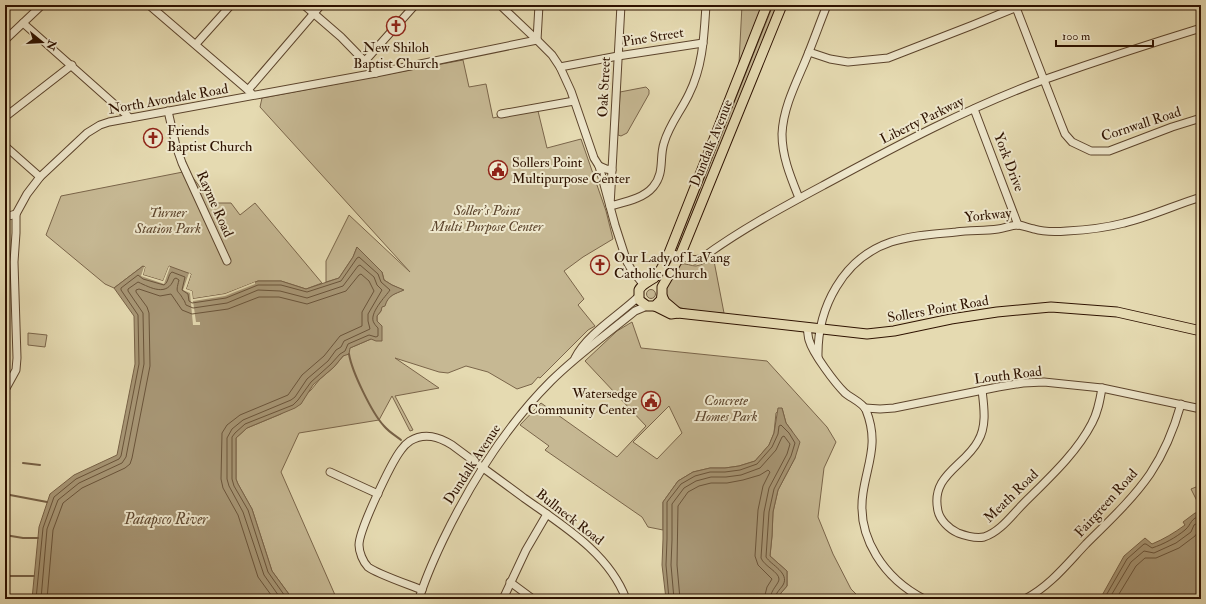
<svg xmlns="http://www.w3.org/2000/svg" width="1206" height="604" font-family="'IM FELL Double Pica',serif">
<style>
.green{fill:#c6b893;stroke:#7a654a;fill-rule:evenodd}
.water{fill:#a79675;stroke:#776146}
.pier{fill:#e5dab1}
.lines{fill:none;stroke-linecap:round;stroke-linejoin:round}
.shore{stroke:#6a543a;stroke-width:1}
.stream{stroke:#776146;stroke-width:2}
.minor-casing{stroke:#5c442c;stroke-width:9}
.major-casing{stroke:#2e1200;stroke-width:11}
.minor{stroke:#eee7cc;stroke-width:7}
.major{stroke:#e5dab1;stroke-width:9}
.labels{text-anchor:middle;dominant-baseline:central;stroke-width:4;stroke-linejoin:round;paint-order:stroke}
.street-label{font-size:14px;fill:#2e1200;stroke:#eee7cc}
.poi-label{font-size:14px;fill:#2e1200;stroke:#eee7cc;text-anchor:start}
.park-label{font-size:14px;font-style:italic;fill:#5c442c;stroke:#eee7cc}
.water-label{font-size:15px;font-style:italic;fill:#5e472f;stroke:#eee7cc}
</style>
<rect width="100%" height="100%" fill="#e5dab1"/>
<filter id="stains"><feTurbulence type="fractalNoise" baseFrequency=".005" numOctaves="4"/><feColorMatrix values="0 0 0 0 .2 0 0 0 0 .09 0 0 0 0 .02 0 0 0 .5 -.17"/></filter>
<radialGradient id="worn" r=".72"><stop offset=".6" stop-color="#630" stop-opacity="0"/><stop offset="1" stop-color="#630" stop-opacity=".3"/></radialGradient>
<!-- green -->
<g class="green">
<path d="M742 5H763L739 63Z"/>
<path d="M773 5H778L678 249 676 248Z"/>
<path d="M463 60 469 87 486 84 493 118 515 113 538 111 547 148 581 139 606 211 613 239 583 257 564 271 584 299 578 305 595 326 588 330 540 378 538 377 532 384 517 389 488 372 466 366 448 373 439 372 395 358 439 388 395 396 413 430 410 431 392 396 379 420 299 433 281 472 335 595 345 599H294L291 597 272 571 252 509 238 484 236 479V438L247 428 281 414 311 390 320 379 334 367 350 348 371 339 377 321V316L381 311V307L385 305C388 295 395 294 403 290L392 285 384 280 382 272 357 247 353 257 339 278 326 282V261L349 215 410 272 260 107 262 98Z"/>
<path d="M646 87 649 90V94L627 133 621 136 618 135 620 92Z"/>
<path d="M188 171 212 203H231L240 215 255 203 322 283 306 289 281 281H258L225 294 192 299 186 289 191 274 163 281 143 275V266L114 288 105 284 46 235 61 196Z"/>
<path d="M712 259 714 261 724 313C708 312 656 313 666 285 669 278 676 270 680 264 686 263 691 266 696 266 702 265 707 262 712 259Z"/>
<circle cx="651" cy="294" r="4.5"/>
<path d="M632 322 641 348 767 361 827 427 836 442 824 468 818 517 833 554 851 589 861 599H778L781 593 787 586V571L770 556 772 536 773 512 778 490 795 458 792 431 786 423 782 408 776 413 774 433 769 445 755 461 739 466 725 468H710L693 472 678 481 663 502V530L648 527 642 517 545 450 549 446 520 425 541 403 617 457 646 426 585 361 617 331ZM669 406 682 433 657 459 633 442Z"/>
<path d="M28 333 47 335 45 347 28 345Z"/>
<path d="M1201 485V509L1191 489Z"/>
</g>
<!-- water -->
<g class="water">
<path d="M357 247 382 272 384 280 392 285 404 290C395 294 388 295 385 306L382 307 381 311 377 316V321L382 326V341H376L371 339 350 348 349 354 343 356 334 367 313 385 301 404 295 408 247 428 236 438V479L238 484 252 509 272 571 291 597 294 599H32L39 527 50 494 74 475 117 455 135 364 134 316 114 288 143 266 145 267 143 275 163 281 169 266 191 274 186 289 192 291 193 299 225 294 258 281H281L306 289 339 278 353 257Z"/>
<path d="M778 408H782L786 423 800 442 795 458 778 490 773 512 772 536 770 556 787 571V586L781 593 778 599H666L662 565 663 539V502L678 481 693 472 710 468H725L739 466 755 461 769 445 774 433Z"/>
<path d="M1201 512V599H1100L1124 556 1145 538 1152 544C1164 539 1174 533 1185 525L1183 522 1195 513Z"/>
</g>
<!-- pier -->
<g class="pier">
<path d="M169 266 170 267 164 284 141 276 144 267H145L143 275 163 281Z"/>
<path d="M189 273 191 274 186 289 192 291 193 299 225 294 255 282V284L225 296 193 301 196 322H200V325H193L190 293 183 290Z"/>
</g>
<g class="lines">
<!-- shore -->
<g class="shore">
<path d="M36 599 43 528 54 497 76 479 119 459 121 456 139 364 138 315 121 290V288L138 275 143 279 164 285C169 282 168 274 172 272L185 277 182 290 188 294 189 301 192 303 226 298 258 285H281L307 292 341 281 357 258 359 257 378 274 381 282 390 290C386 296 368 314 374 323 375 325 377 327 378 328V336L376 337 369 335 348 344 345 351 340 354 331 364 311 382 298 400 293 405 245 424 235 433 232 437V479L234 486 248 510 268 572 287 599"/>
<path d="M41 599 47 529 58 500 79 483 122 463 126 457 144 364 143 313 128 291V289L138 282C151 288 167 297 174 279L176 278 179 280C175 295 178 289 183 299 185 301 185 303 186 305L193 308 227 303 258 290 280 291 307 298 343 286 358 266 360 265 374 277 377 285 382 290 368 314V321L370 329 344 341 341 347 336 350 328 361 307 379 295 397 291 400 243 420 232 429 227 438V479L229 486 243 512 264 575 281 599"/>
<path d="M47 599 53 530 63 503 82 488 125 468 130 464 132 458 150 366 149 313 147 307 136 292V290L139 289 160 296 171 294 182 310 192 314 228 309 259 297H279L307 304 346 291 359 275 361 274 369 281 374 291 362 312V326L340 336 324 356 302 375 288 395 240 415 227 425 222 433 221 479 223 488 238 515 258 577 274 599"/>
<path d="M669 599 666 565 667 539V502L681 484 695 476 710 472H725L740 470 757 464 772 447 778 434 779 426 781 425 789 433 795 443 791 456 774 489 769 512 766 557C771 565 790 573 783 585 779 591 776 592 775 599"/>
<path d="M674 599 671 565 672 540V504L684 488 696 481 711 477H726L741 475 760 468 776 450 782 437 784 436 790 444 787 454 769 488 764 512 761 558C764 566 779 572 779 579 779 584 771 589 770 599"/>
<path d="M680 599 677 565 678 506 688 492 699 486 711 483H727L743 480 760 475 768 470 770 472 763 486 758 510 755 556 758 565 772 579 767 587 764 599"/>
<path d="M1104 599 1127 559 1144 544H1146L1152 548C1164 544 1175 538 1185 530 1192 524 1190 518 1201 516"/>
<path d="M1109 599 1131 562 1144 551 1154 553 1176 543 1191 532 1194 525 1201 521"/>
<path d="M1116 599 1136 566 1145 558H1156L1179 548 1195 536 1201 527"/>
</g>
<!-- stream -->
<g class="stream">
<path d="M349 354C352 372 372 413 384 426 389 432 396 436 401 440"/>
<path d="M23 463 40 465"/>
<path d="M10 495 47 502"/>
<path d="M5 535 23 538H38"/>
<path d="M5 576H34"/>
</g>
<defs>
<g id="minor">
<path d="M149 5 248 90 253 95"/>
<path d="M304 5 341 37 376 73"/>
<path d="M500 5 537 40 552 55 560 67 571 91 594 158 599 166 615 225 627 262 631 269 643 284"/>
<path d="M1015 5 1061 124 1065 134 1072 142 1091 151H1109L1172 127 1201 118"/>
<path d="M23 23 130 118"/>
<path d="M5 40 42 5"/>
<path d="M537 40 539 5"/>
<path d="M196 44 231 5"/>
<path d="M809 52 830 59 848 62 888 58 973 25 1022 5"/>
<path d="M365 61 415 5"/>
<path d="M560 67 618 56 703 43"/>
<path d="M248 90 321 5"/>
<path d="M974 109 1018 225"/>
<path d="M168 111 176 146 182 163 227 261"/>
<path d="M501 114 574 101"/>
<path d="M5 117 72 65"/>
<path d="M5 146 40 177"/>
<path d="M599 166 606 169 612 170 621 5"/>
<path d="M612 170 610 206C624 202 643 199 653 187 665 173 659 158 664 143 669 125 681 111 689 94 703 66 704 36 706 5"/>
<path d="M799 198C791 178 782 157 782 134 783 110 794 87 804 64 812 45 819 25 827 5"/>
<path d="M5 217 16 214"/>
<path d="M669 253 695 260 702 258C740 230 783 207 824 185 896 146 969 107 1046 79 1097 61 1149 44 1201 28"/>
<path d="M807 328C808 332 808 337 809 340 813 354 835 383 845 393 851 398 863 403 866 410 879 443 868 461 863 493 856 538 885 579 924 599"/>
<path d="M818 357C817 308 843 258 891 242 912 235 935 234 956 232 970 230 985 231 998 229 1005 228 1012 225 1019 225 1024 226 1029 228 1034 229 1044 232 1056 232 1067 231 1086 230 1105 228 1124 223 1150 217 1175 205 1201 197"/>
<path d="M575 358C587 334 618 316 638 297"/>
<path d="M5 390 16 370 17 358 14 262 16 233V214L27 194 40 177 87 133 100 125 109 122 376 73 537 40"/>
<path d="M982 390C984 407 987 426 978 441 965 466 930 475 938 511 940 520 949 529 958 533 966 536 975 539 984 537 1000 532 1012 515 1023 504 1048 479 1076 454 1092 423 1098 412 1100 400 1102 388"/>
<path d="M865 408 880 409 894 408 998 387 1023 383 1044 382 1102 388 1201 409"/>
<path d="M330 472 378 494"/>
<path d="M510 582 533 599"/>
<path d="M422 590C410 585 377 574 368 567 363 562 359 552 359 545 359 530 391 463 401 450 403 447 407 443 410 441 425 432 439 437 452 445 476 463 500 480 524 498 562 525 609 553 626 599"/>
<path d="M419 599C425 579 434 559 443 540 470 484 507 425 551 381 577 355 607 334 635 311L647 306"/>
<path d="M503 599 526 550 547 514"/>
<path d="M1025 599C1050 586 1067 564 1086 544 1108 522 1132 500 1150 474 1164 453 1174 429 1181 404"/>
</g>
<g id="major">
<path d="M767 5 669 253C665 262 661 272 654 278 648 282 642 284 639 290V300L647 306H655L661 300 662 296V287L680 256 782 5"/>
<path d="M662 296 665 302 678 313"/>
<path d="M655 306 671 314 678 313 867 334 894 331 951 319 997 312 1051 307 1117 312 1201 331"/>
</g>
</defs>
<!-- minor casing -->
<use href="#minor" class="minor-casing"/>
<!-- major casing -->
<use href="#major" class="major-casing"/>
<!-- minor -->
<use href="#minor" class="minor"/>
<!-- major -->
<use href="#major" class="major"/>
</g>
<!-- icons -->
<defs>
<symbol id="church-ring" viewBox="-11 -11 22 22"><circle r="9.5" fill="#eee7cc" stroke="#8f2418" stroke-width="1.5"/><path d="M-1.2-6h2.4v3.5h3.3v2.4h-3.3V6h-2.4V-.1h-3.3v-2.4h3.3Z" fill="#8f2418"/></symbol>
<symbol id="civic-ring" viewBox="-11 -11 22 22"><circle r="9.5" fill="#eee7cc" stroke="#8f2418" stroke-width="1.5"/><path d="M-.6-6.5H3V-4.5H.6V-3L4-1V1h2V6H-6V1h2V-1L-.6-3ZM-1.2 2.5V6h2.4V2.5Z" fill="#8f2418"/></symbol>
</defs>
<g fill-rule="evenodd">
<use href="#church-ring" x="385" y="15" width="22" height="22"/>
<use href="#church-ring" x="142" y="127" width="22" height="22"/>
<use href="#civic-ring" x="487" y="159" width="22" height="22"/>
<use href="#church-ring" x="589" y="254" width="22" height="22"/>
<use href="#civic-ring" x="640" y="390" width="22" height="22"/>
</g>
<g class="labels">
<!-- street labels -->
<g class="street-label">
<text transform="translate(653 37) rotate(-9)">Pine Street</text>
<text transform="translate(604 87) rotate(-87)">Oak Street</text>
<text transform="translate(168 99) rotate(-10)">North Avondale Road</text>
<text transform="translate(922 120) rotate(-26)">Liberty Parkway</text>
<text transform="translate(1141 124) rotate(-18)">Cornwall Road</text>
<text transform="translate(711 143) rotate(-68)">Dundalk Avenue</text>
<text transform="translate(1009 162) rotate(69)">York Drive</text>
<text transform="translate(215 204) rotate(66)">Rayme Road</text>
<text transform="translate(988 215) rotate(-6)">Yorkway</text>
<text transform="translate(938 309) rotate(-10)">Sollers Point Road</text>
<text transform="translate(1008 375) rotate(-7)">Louth Road</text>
<text transform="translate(472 464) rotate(-57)">Dundalk Avenue</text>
<text transform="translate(1011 496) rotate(-44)">Meath Road</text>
<text transform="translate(1106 503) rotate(-48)">Fairgreen Road</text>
<text transform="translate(570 517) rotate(38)">Bullneck Road</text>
</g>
<!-- poi labels -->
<g class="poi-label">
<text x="396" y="47" text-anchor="middle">New Shiloh<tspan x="396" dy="16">Baptist Church</tspan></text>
<text x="167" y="130">Friends<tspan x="167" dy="16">Baptist Church</tspan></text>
<text x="512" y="162">Sollers Point<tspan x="512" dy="16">Multipurpose Center</tspan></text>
<text x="614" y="257">Our Lady of LaVang<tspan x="614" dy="16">Catholic Church</tspan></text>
<text x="637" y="393" text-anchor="end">Watersedge<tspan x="637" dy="16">Community Center</tspan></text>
</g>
<!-- park labels -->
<g class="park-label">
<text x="487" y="210">Soller's Point<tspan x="487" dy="16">Multi Purpose Center</tspan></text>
<text x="168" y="212">Turner<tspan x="168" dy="16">Station Park</tspan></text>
<text x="726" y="400">Concrete<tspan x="726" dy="16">Homes Park</tspan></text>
</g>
<!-- water labels -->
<g class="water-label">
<text x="166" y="519">Patapsco River</text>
</g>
</g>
<!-- margin -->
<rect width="1206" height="604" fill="none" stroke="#e5dab1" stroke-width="20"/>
<rect x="6" y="6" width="1194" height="592" fill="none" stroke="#2e1200" stroke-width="2"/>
<rect x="10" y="10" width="1186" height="584" fill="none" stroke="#2e1200"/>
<!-- north arrow -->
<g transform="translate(42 42) rotate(108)" stroke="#eee7cc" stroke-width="3" paint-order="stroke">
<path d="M0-3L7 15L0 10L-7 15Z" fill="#2e1200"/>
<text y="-6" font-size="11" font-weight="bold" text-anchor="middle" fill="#2e1200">N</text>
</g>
<!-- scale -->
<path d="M1056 40v6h97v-6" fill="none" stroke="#2e1200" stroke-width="2"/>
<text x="1062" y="40" font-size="12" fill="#2e1200" stroke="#eee7cc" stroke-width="3" paint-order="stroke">100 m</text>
<rect width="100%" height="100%" filter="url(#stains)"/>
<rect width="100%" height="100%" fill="url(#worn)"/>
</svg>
